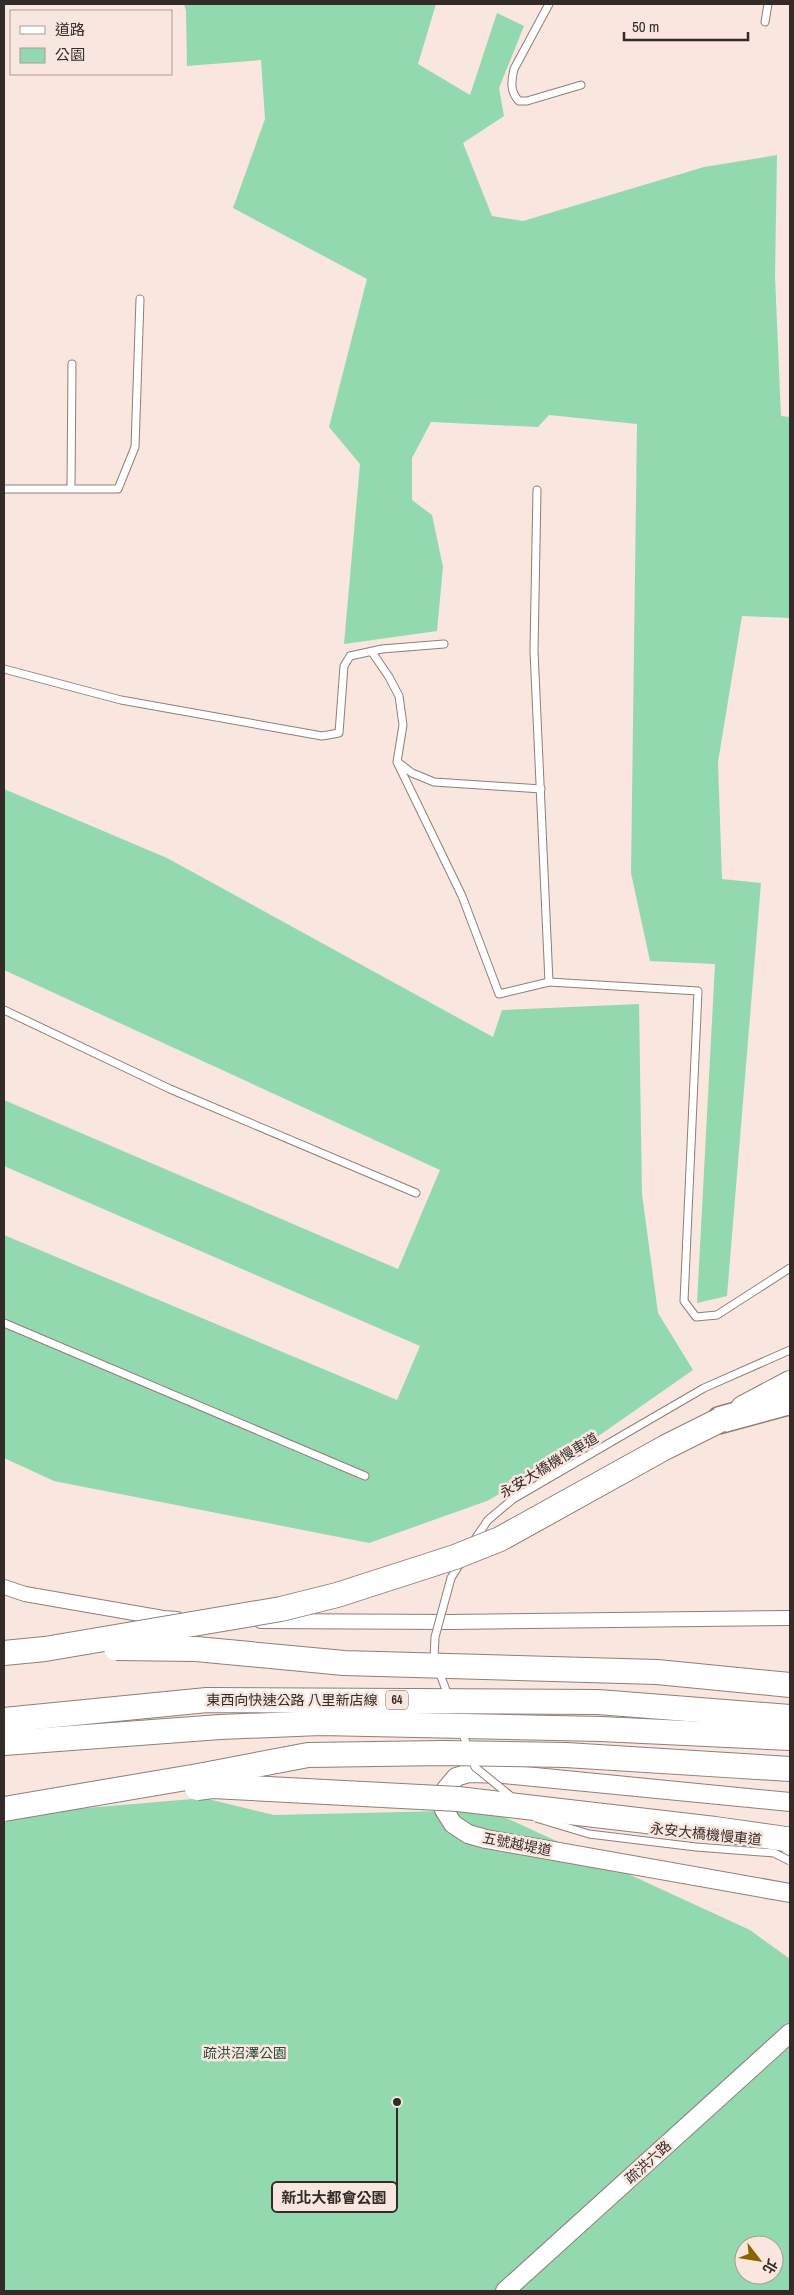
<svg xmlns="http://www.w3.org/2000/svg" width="794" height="2295" font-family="'Archivo Narrow','Noto Sans TC',sans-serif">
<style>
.green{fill:#93d9b0;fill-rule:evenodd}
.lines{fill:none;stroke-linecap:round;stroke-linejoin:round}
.service-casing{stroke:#8f7f78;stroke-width:9}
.minor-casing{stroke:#8f7f78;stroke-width:16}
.tertiary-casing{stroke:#8f7f78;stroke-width:20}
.trunk-casing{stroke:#8f7f78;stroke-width:26}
.motorway-casing{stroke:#8f7f78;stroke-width:29}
.service{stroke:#fff;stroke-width:7}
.minor{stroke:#fff;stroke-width:14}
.tertiary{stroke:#fff;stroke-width:18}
.trunk{stroke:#fff;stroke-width:24}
.motorway{stroke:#fff;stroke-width:26}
.service-bridge-casing{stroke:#8f7f78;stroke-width:9;stroke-linecap:butt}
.trunk-bridge-casing{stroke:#8f7f78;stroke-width:26;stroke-linecap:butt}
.service-bridge{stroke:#fff;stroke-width:7}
.trunk-bridge{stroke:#fff;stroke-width:24}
.labels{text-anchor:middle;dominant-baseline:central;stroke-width:5;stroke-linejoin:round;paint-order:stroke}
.shield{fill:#f9e6de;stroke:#6e635f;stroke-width:1}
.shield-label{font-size:12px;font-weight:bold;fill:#322b28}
.street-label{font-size:14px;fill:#322b28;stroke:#f9e6de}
.park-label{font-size:14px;fill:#234d37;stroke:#f9e6de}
.leader{fill:none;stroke:#322b28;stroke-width:2}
.callout-dot{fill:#322b28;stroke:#f9e6de;stroke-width:2}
.callout{fill:#f9e6de;stroke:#322b28;stroke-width:2}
.callout-label{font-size:15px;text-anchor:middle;font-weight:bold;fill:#322b28}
</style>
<rect width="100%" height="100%" fill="#f9e6de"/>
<!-- green -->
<g class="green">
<path d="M184 4H436L418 64 470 95 497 13 524 26 499 88 504 116 463 143 492 216 523 221 704 167 777 155 775 276 781 416 790 417V618L742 616 718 762 722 879 761 883 727 1296 697 1303 715 964 650 961 631 873 637 424 549 415 538 427 431 422 412 458V500L432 515 443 567 437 631 344 644 360 464 329 427 367 279 233 208 265 119 261 60 187 66 186 11Z"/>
<path d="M4 789 167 858 493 1037 502 1010 639 1004 642 1194 658 1313 693 1370 587 1444 487 1501 369 1543 54 1481 4 1458V1235L397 1400 420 1346 4 1166V1100L398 1269 440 1170 4 970Z"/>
<path d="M204 1798 274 1815 489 1810 750 1930 790 1959V2291H4V1815ZM744 2245H774V2275H744Z"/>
</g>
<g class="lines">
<defs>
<g id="service">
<path d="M549 4 514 69C511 81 510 92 519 101H527L581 85"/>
<path d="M765 22 768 4"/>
<path d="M71 488 72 364"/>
<path d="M4 489H118L135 447 140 299"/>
<path d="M537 490 534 651 549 982 698 991 684 1301 696 1317 717 1315 790 1268"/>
<path d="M372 652 389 677 399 696 403 725 397 762 462 896 499 994 549 982"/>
<path d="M4 669 121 700 322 736 339 733 344 666 350 656 382 649 444 644"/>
<path d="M399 763 412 773 434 782 541 789"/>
<path d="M4 1010 170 1089 416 1193"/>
<path d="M4 1323 365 1476"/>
<path d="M473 1542 488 1520 513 1499 704 1388 790 1350"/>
<path d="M451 1578 461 1562"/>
</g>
<g id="minor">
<path d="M4 1587 25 1594 163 1618 177 1619"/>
<path d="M261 1621 449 1622 790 1618"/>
</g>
<g id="tertiary">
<path d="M790 1802 504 1774 469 1773 456 1777 446 1789 444 1810 453 1824 468 1834 486 1839 790 1893"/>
<path d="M505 2291 790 2033"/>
</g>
<path id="trunk" d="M743 1408 790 1383"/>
<path id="motorway" d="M720 1420 790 1401"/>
</defs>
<!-- service casing -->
<use href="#service" class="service-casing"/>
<!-- minor casing -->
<use href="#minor" class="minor-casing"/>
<!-- tertiary casing -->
<use href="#tertiary" class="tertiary-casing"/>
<!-- trunk casing -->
<use href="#trunk" class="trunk-casing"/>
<!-- motorway casing -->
<use href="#motorway" class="motorway-casing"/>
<!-- service -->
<use href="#service" class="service"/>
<!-- minor -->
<use href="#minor" class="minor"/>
<!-- tertiary -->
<use href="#tertiary" class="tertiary"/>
<!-- trunk -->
<use href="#trunk" class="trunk"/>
<!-- motorway -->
<use href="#motorway" class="motorway"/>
<defs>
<g id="service-bridge">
<path d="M449 1698 434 1658 435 1637 451 1578"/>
<path d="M461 1729 475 1767 513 1798"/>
<path d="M536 1818 589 1834 696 1847 774 1853 790 1861"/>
</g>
<g id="trunk-bridge">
<path d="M116 1648 196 1649 344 1663 657 1672 790 1685"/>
<path d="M4 1653 45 1649 281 1609 337 1595 455 1557 500 1539 666 1447 720 1420"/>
<path d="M4 1720 207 1700 598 1702 790 1717"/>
<path d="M4 1743 220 1727 321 1723 601 1729 790 1738"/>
<path d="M197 1788 212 1786 458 1799 715 1829 786 1839 790 1842"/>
<path d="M4 1809 198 1776 308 1755 443 1753 566 1755 790 1769"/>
</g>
</defs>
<!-- service-bridge casing -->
<use href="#service-bridge" class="service-bridge-casing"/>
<!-- trunk-bridge casing -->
<use href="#trunk-bridge" class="trunk-bridge-casing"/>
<!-- service-bridge -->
<use href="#service-bridge" class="service-bridge"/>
<!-- trunk-bridge -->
<use href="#trunk-bridge" class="trunk-bridge"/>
</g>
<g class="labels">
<!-- shield labels -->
<rect class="shield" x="386" y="1690.5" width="22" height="19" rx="4"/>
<g class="shield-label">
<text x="397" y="1700">64</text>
</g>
<!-- street labels -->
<g class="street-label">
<text transform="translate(549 1465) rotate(-31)">永安大橋機慢車道</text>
<text x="292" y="1700">東西向快速公路 八里新店線</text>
<text transform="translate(706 1834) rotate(6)">永安大橋機慢車道</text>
<text transform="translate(517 1844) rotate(11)">五號越堤道</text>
<text transform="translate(648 2162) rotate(-42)">疏洪六路</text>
</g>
<!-- park labels -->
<g class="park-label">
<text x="245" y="2053">疏洪沼澤公園</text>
</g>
</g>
<!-- callouts -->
<path class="leader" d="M397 2102L397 2197"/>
<circle class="callout-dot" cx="397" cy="2102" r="5"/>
<rect class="callout" x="272" y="2182" width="125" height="30" rx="5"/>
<g class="callout-label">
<text x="334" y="2203">新北大都會公園</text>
</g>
<!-- border -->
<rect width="794" height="2295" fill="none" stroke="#322b28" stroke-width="10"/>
<!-- legend -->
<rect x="10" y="10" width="162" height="65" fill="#f9e6de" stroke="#a99b95"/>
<rect x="20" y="26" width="25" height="8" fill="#ffffff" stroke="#a99b95"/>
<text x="55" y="35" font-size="15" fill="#322b28">道路</text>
<rect x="20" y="48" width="25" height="15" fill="#93d9b0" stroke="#a99b95"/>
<text x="55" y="60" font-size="15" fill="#322b28">公園</text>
<!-- north arrow -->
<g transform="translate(759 2260) rotate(121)"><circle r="24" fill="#f9e6de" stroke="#a99b95"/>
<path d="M0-4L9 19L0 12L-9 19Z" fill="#896401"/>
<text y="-8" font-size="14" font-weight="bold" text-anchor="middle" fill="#322b28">北</text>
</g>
<!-- scale -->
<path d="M624 32v8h124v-8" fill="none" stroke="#322b28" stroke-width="2.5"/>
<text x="632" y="32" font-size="15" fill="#322b28" stroke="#f9e6de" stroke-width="4" paint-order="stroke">50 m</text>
</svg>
